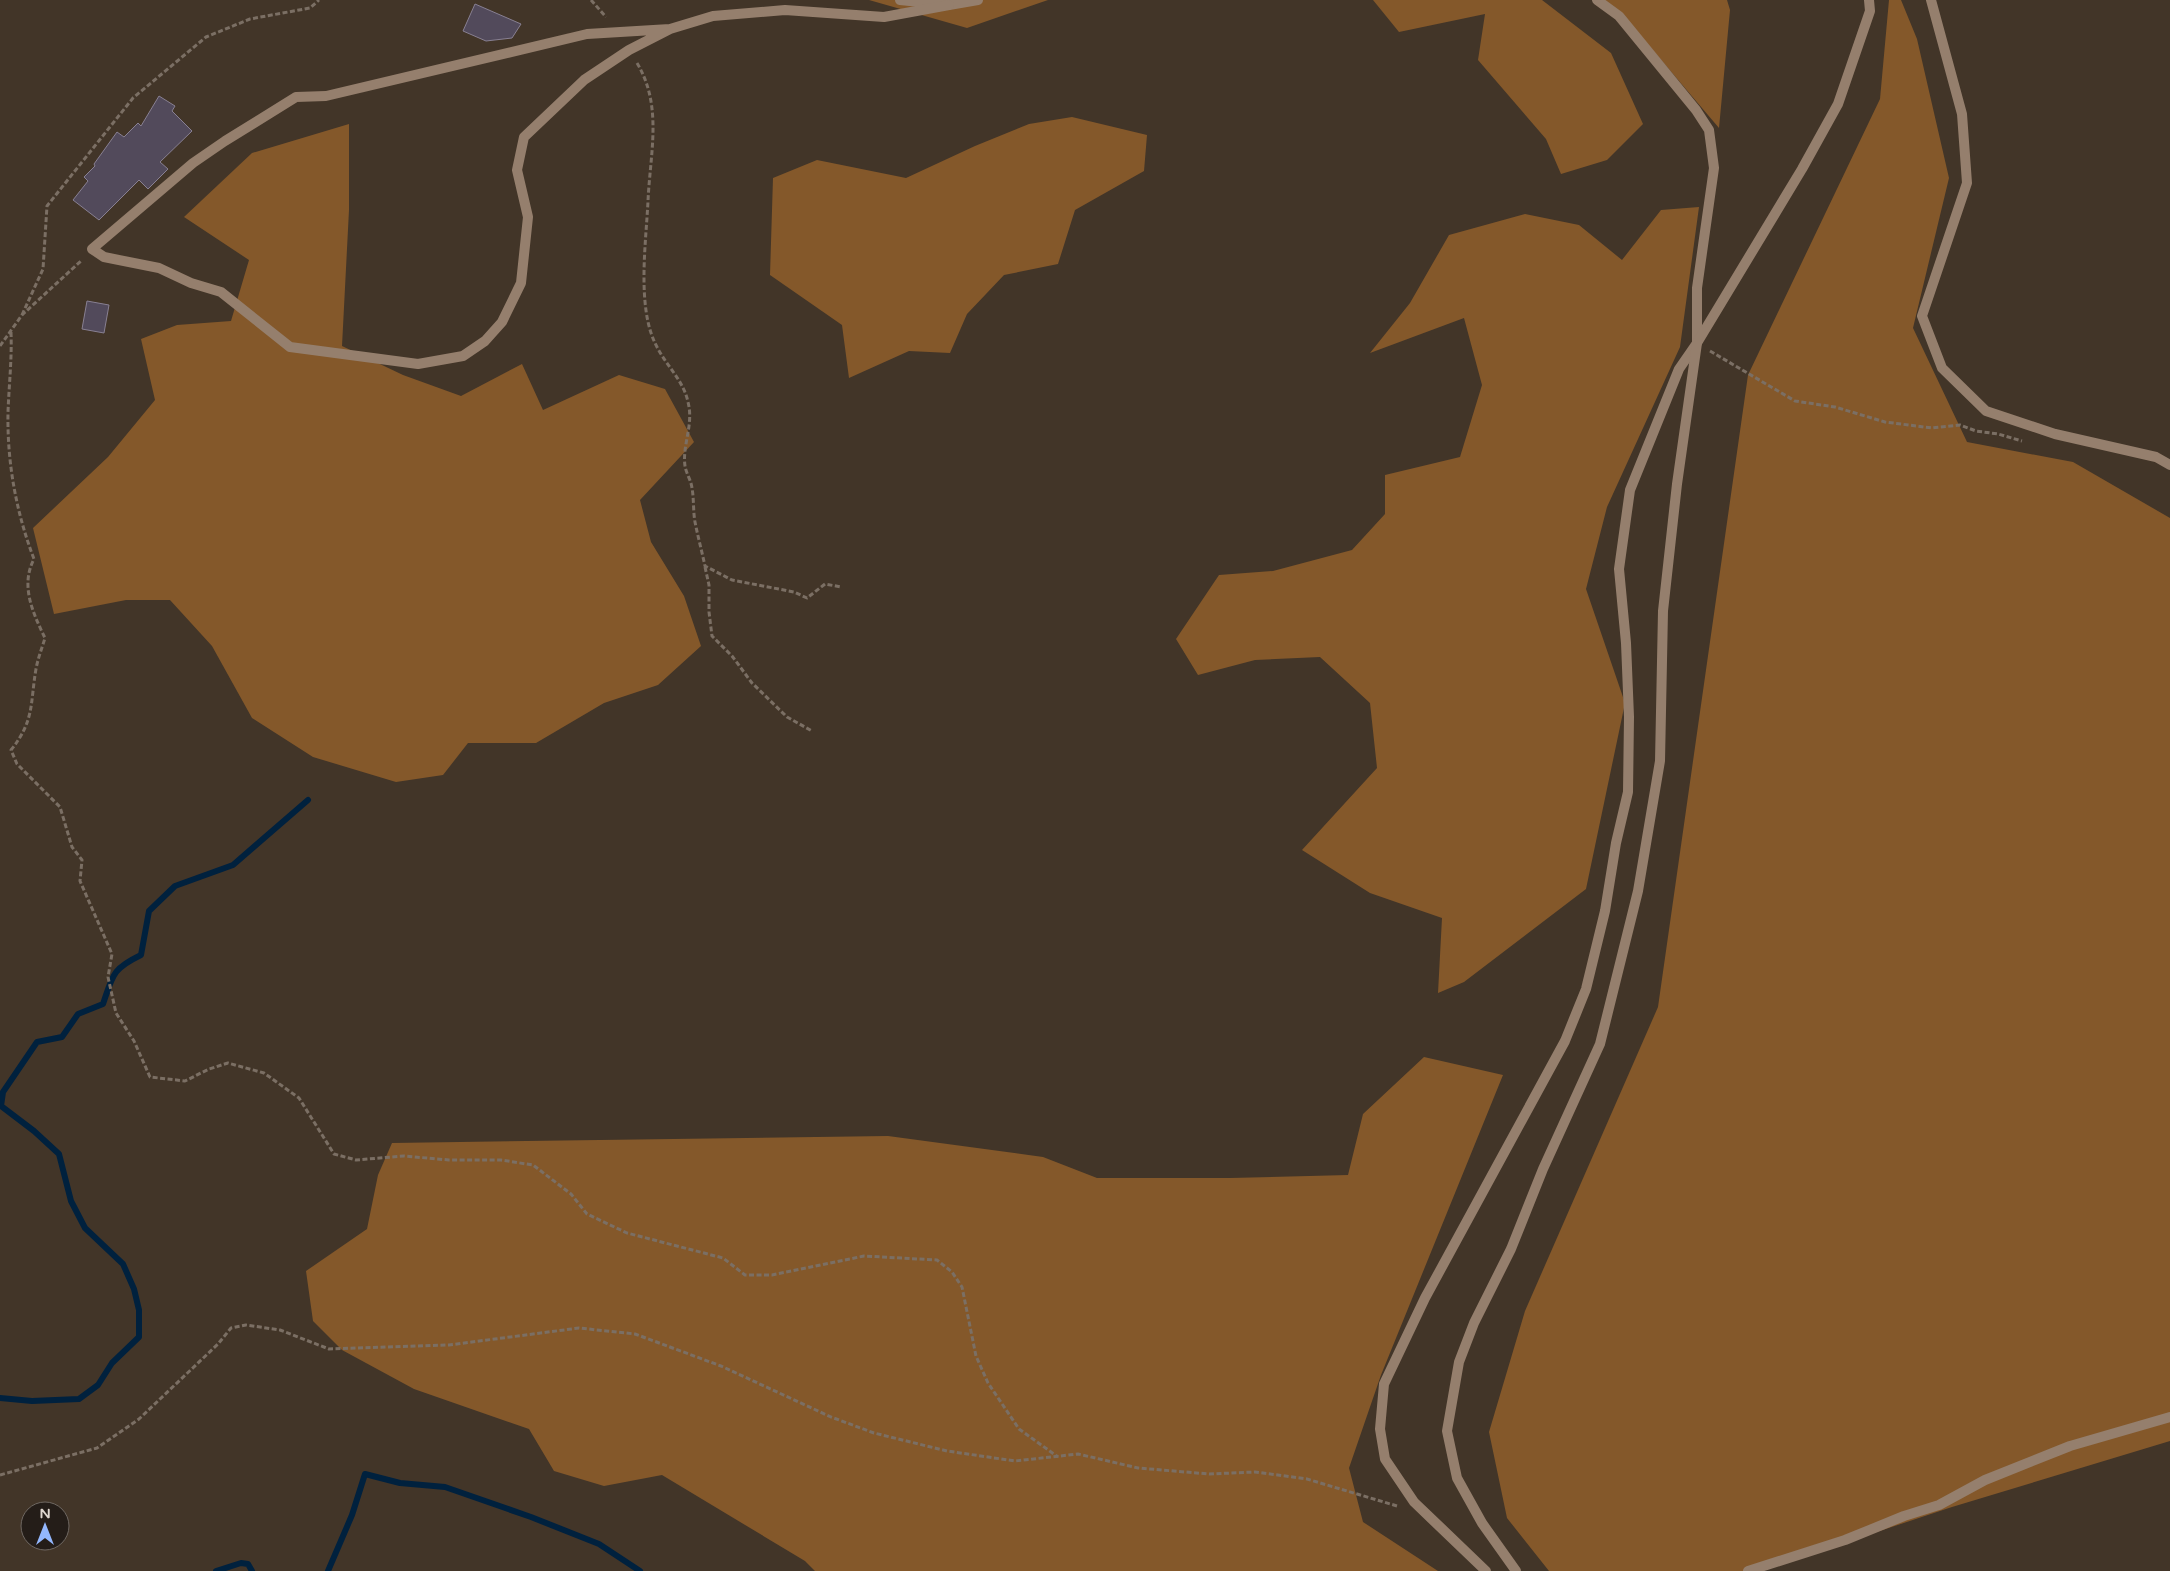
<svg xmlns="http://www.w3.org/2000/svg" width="2170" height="1571" font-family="'Varela Round',sans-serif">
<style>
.forest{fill:#84582a}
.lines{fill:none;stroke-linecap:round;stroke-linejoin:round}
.stream{stroke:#00213e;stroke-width:6}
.building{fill:#524a5b;stroke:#888092}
.path{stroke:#7b6f64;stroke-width:3;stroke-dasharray:5 2.5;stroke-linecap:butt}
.minor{stroke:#957f6d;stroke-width:10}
</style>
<rect width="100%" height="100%" fill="#423528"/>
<!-- forest -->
<g class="forest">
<path d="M869 0H1048L967 28Z"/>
<path d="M1373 0H1542L1611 53 1643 124 1607 160 1561 174 1546 139 1478 60 1485 14 1399 32Z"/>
<path d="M1602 0H1727L1730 10 1719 128 1622 14Z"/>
<path d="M1889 0H1901L1917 39 1949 178 1913 328 1967 442 2073 462 2170 518V1441L1952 1507 1759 1571H1549L1507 1518 1489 1432 1525 1311 1658 1007 1748 375 1880 99Z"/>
<path d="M1072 117 1147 135 1144 171 1075 210 1058 264 1004 275 967 314 950 353 909 351 849 378 842 325 770 275 773 178 817 160 906 178 975 146 1029 124Z"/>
<path d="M349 124V210L342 346 403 375 461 396 522 364 543 410 619 375 665 389 694 442 640 500 651 542 684 596 701 646 658 685 604 703 536 743H468L443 775 396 782 313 757 252 718 212 646 170 600H126L54 614 33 528 108 457 155 400 141 339 177 325 231 321 249 260 184 217 252 153Z"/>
<path d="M1699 207 1680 347 1607 507 1586 589 1625 703 1586 889 1464 982 1438 993 1442 918 1370 893 1302 850 1377 768 1370 703 1320 657 1255 660 1198 675 1176 639 1219 575 1273 571 1352 550 1385 514V475L1460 457 1482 385 1464 318 1370 353 1410 303 1449 235 1525 214 1579 225 1622 260 1661 210Z"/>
<path d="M1424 1057 1503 1075 1381 1375 1349 1468 1363 1522 1438 1571H815L805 1561 662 1475 604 1486 554 1471 529 1429 414 1389 342 1350 313 1321 306 1271 367 1229 378 1175 392 1143 888 1136 1043 1157 1097 1178H1230L1348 1175 1363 1114Z"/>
</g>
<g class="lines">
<!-- stream -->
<g class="stream">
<path d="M0 1398 32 1401 79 1399 98 1385 112 1363 139 1337V1310L134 1289 123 1264 85 1228 71 1201 59 1154 34 1131 1 1106 3 1092 37 1042 62 1037 78 1014 103 1004C113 975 112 969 141 955L149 911 175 886 233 865 308 800"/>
<path d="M216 1571 241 1563 248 1564 252 1571"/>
<path d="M328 1571 352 1515 365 1474 400 1483 445 1487 531 1517 599 1544 640 1571"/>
</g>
</g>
<!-- building -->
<g class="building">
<path d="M475 4 521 24 512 38 486 41 463 31Z"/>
<path d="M159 96 175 106 172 111 192 131 160 162 168 169 148 189 139 180 99 220 73 200 88 181 84 177 95 166 94 164 117 132 124 137 138 123 141 126Z"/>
<path d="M87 301 109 305 104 333 82 329Z"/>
</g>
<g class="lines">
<!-- path -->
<g class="path">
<path d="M591 0 606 17"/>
<path d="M637 63C663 106 650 154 648 201 646 243 637 305 655 343 665 365 683 379 688 402 694 425 682 445 685 466 686 473 691 480 692 488 694 499 693 511 695 522 698 537 702 552 705 566L732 580 794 592 807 598 825 584 841 587"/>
<path d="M22 315 43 269 47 206 133 98 206 37 250 19 310 8 319 0"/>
<path d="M11 332C12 359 9 385 8 412 7 462 16 512 34 559 20 586 33 613 45 638 42 648 38 658 36 669 30 703 35 720 11 750L17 764 60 807 72 847 82 860 80 881 112 954 108 977 116 1013 134 1041 150 1077 185 1081 209 1069 228 1063 264 1073 299 1098 334 1154 356 1160 404 1156 449 1160H501L533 1165 571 1194 587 1214 627 1233 723 1258 745 1275H772L864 1256 937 1260 952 1272 962 1287 976 1356 988 1383 1019 1429 1058 1457"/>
<path d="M0 346 22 315 82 260"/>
<path d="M1710 351 1795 401 1835 407 1885 422 1932 428 1960 425 1976 431 1998 434 2022 441"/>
<path d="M705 567 709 585V612L712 636 732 656 752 683 787 717 812 731"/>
<path d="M0 1475 97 1448 139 1419 218 1344 231 1328 246 1325 280 1330 329 1349 449 1345 579 1328 635 1334 721 1366 831 1417 874 1433 947 1451 1015 1461 1078 1454 1138 1468 1209 1474 1255 1472 1307 1479 1397 1506"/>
</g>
<!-- minor -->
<g class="minor">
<path d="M900 0 949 5 978 0"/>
<path d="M1931 0 1962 114 1967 183 1922 316 1942 368 1986 411 2055 434 2156 457 2170 465"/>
<path d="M670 29 587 34 326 96 296 97 225 141 193 163 92 249 104 257 159 268 191 283 221 292 290 347 418 364 463 356 485 341 502 322 521 283 528 217 517 170 524 137 584 80 629 50 670 29 713 16 785 10 884 17 949 5"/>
<path d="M1486 1571 1414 1502 1385 1459 1380 1429 1384 1384 1425 1298 1565 1041 1586 989 1605 911 1616 843 1628 792 1629 717 1626 643 1619 569 1630 490 1679 369 1697 343V288L1714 168 1709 130 1696 110 1619 16 1597 0"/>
<path d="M1516 1571 1482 1523 1457 1478 1447 1431 1459 1362 1474 1323 1511 1249 1543 1169 1600 1044 1638 891 1660 761 1663 611 1677 484 1697 343 1802 169 1838 104 1870 11 1869 0"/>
<path d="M1748 1571 1845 1540 1904 1516 1939 1505 1985 1480 2070 1446 2170 1417"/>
</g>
</g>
<!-- north arrow -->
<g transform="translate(45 1526)"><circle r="24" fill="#241d18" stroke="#6f6862"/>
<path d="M0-4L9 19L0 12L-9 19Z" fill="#93b7fd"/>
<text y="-8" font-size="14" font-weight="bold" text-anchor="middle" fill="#e0d8d0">N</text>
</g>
</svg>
